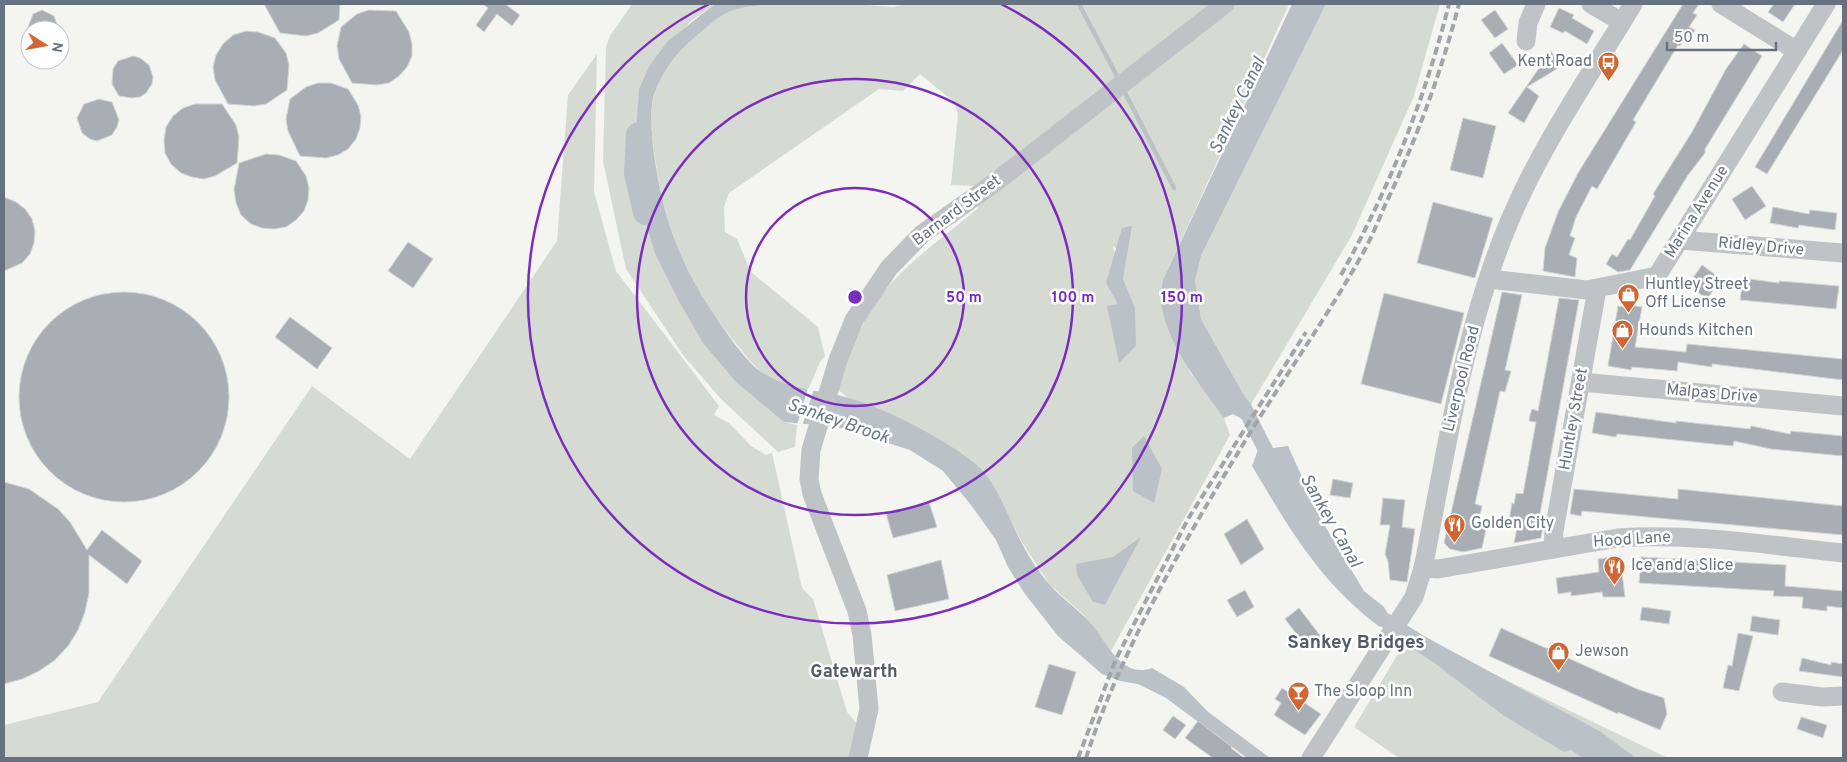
<svg xmlns="http://www.w3.org/2000/svg" width="1847" height="762" font-family="Overpass,sans-serif">
<style>
.green{fill:#d5dbd2;fill-rule:evenodd}
.water{fill:#bac2c7}
.pier{fill:#f4f4f1}
.lines{fill:none;stroke-linecap:round;stroke-linejoin:round}
.stream{stroke:#bac2c7;stroke-width:4.5}
.canal{stroke:#bac2c7;stroke-width:15}
.river{stroke:#bac2c7;stroke-width:26}
.building{fill:#a8aeb3;stroke:#d5d5d3}
.minor{stroke:#c0c3c6;stroke-width:19}
.rail{stroke:#a1a5aa;stroke-width:4;stroke-dasharray:8 4;stroke-linecap:butt}
.ring{fill:none;stroke:#7b2cbf;stroke-width:2.5}
.labels{text-anchor:middle;dominant-baseline:central;stroke-width:5;stroke-linejoin:round;paint-order:stroke}
.poi-label{font-size:16px;fill:#66727f;stroke:#fff;text-anchor:start}
.street-label{font-size:16px;fill:#66727f;stroke:#fff}
.water-label{font-size:18px;font-style:italic;fill:#677983;stroke:#fff}
.neighbourhood-label{font-size:18px;font-weight:bold;fill:#535b65;stroke:#fff}
.quarter-label{font-size:19px;font-weight:bold;fill:#535b65;stroke:#fff}
.centre{fill:#7b2cbf;stroke:#fff;stroke-width:2.5}
.ring-label{font-size:15px;text-anchor:middle;font-weight:bold;fill:#7b2cbf;stroke:#fff;stroke-width:5;stroke-linejoin:round;paint-order:stroke}
</style>
<rect width="100%" height="100%" fill="#f4f4f1"/>
<!-- green -->
<g class="green">
<path d="M632 4H715L691 21 650 65 641 208 655 254 677 298 784 422 797 425 795 447 778 452 721 399 683 355 626 269 603 161 606 47 610 36Z"/>
<path d="M771 4H855L893 7 906 4H1289L1163 280 1161 302 1190 372 1224 418 1230 435 1110 653 1084 615 1050 585 1020 539 999 496 978 465 945 443 888 414 850 399 836 389C849 357 861 320 883 293 909 260 947 235 978 208L973 186 951 185 958 114 954 102 920 74 903 91 879 89 729 193 724 207 725 232 737 239 751 272 818 327 825 356 820 362 808 390C793 388 771 380 759 370 752 364 745 354 739 347 691 291 664 230 655 157 652 138 649 115 654 97 663 61 701 25 734 9 744 5 760 5 771 4ZM1113 246 1127 256 1123 277 1113 247Z"/>
<path d="M1326 4H1440L1414 96 1352 235 1250 406 1201 319 1195 281 1201 256Z"/>
<path d="M597 54 594 192 616 271 719 406 714 415 729 423 751 446 766 455 772 453 802 588 813 599 847 712 864 732 858 758H4V725L98 702 312 386 410 459 557 241 568 95Z"/>
<path d="M1410 634 1668 758H1399L1354 727Z"/>
</g>
<!-- water -->
<g class="water">
<path d="M715 4H771C760 5 748 6 737 9 723 12 707 27 696 36 677 52 662 71 654 95 649 113 652 136 654 154 662 213 678 260 711 310 722 326 744 360 760 371 787 390 819 390 849 398 886 408 946 440 976 464 995 480 1007 513 1018 536 1026 552 1038 572 1050 585 1063 600 1080 610 1093 626 1107 643 1122 679 1152 668L1184 687 1207 711 1270 758H1247L1166 698 1138 684 1120 681 1102 674 1058 636 1025 594 1008 567 996 540 971 505 943 471 910 450 837 427 784 422 736 382 703 343 677 298 655 254 641 208 635 149 639 89 650 65 668 41Z"/>
<path d="M1292 4H1326L1201 256 1195 281 1201 319 1250 406 1242 419 1233 414 1224 418C1199 384 1168 346 1161 303 1160 296 1162 287 1163 280Z"/>
<path d="M1132 226 1123 279 1135 308 1136 346 1119 363 1107 306 1118 304 1106 283 1122 228Z"/>
<path d="M1262 429 1273 448 1288 446 1322 521 1364 591 1384 607 1388 614 1380 627C1321 584 1289 528 1252 466L1258 450 1253 441Z"/>
<path d="M1144 436 1162 469 1154 503 1133 491 1132 448Z"/>
<path d="M1141 537 1105 605 1093 602 1077 575 1076 564 1113 557Z"/>
<path d="M1411 629 1601 732 1636 758H1583L1571 750 1564 752 1503 715 1433 662 1403 642Z"/>
</g>
<!-- pier -->
<path class="pier" d="M808 388 814 389 802 426H799L797 425Z"/>
<g class="lines">
<!-- stream -->
<g class="stream">
<path d="M1079 4 1119 80"/>
<path d="M1123 89 1174 188"/>
</g>
<!-- canal -->
<g class="canal">
<path d="M1234 395 1245 409 1267 453"/>
<path d="M1369 607 1380 617 1424 645"/>
</g>
<!-- river -->
<path class="river" d="M639 135 637 173 646 212"/>
</g>
<!-- building -->
<g class="building">
<path d="M264 4H340L339 20 318 33 306 36 280 33Z"/>
<path d="M483 4H505L520 15 512 26 497 14 484 32 476 25 488 8Z"/>
<path d="M1683 4H1699L1693 13 1697 15 1689 27 1695 30 1688 41 1685 38 1680 46 1678 45 1633 120 1636 122 1611 165 1597 189 1592 186 1576 217 1570 236 1575 238 1569 255 1577 258 1575 277 1543 271 1545 248 1558 212 1578 173Z"/>
<path d="M1774 4H1795L1783 22 1768 12Z"/>
<path d="M1559 8 1574 15 1572 18 1594 31 1587 44 1565 31 1563 33 1550 27Z"/>
<path d="M42 10 54 16 59 30H27L33 14Z"/>
<path d="M369 10 396 11 409 32 412 44V56L407 67 399 76 389 83 377 85 352 83 339 59 337 46 341 27 357 14Z"/>
<path d="M1495 10 1508 29 1495 38 1481 20Z"/>
<path d="M1843 20V50L1767 174 1755 167Z"/>
<path d="M246 31 258 32 275 38 286 53 289 65 287 90 266 104 254 106 228 104 215 80 213 67 216 55 223 44 233 35Z"/>
<path d="M1502 43 1518 65 1504 74 1489 53Z"/>
<path d="M1744 44 1762 56 1705 149V153L1688 175 1630 270 1618 272 1606 264 1612 254 1617 257 1628 239 1630 240 1655 196 1653 194 1692 132 1726 69Z"/>
<path d="M1551 51 1560 67 1527 87 1539 96 1524 123 1508 113Z"/>
<path d="M133 56 140 58 149 65 153 77 152 84 146 93 140 97 132 98 119 96 112 84 113 69 118 61Z"/>
<path d="M318 83H331L348 89 358 105 361 116 360 128 356 139 348 149 338 155 326 158 300 156 288 131 286 119 290 99 306 87Z"/>
<path d="M99 99 112 102 119 120 117 127 112 135 97 141 90 139 82 133 77 118 84 104Z"/>
<path d="M195 104H222L236 125 239 137 237 163 215 176 204 179 192 177 181 173 171 164 165 153 164 140 166 127 173 116 183 108Z"/>
<path d="M1463 118 1496 126 1483 178 1450 170Z"/>
<path d="M266 154 279 155 296 161 306 176 309 188 308 200 304 211 296 220 286 227 274 229 262 228 251 224 241 215 236 203 234 190 239 163Z"/>
<path d="M1752 186 1766 206 1745 220 1732 199Z"/>
<path d="M4 197 16 202 25 209 32 219 35 231 34 243 30 254 22 263 4 271Z"/>
<path d="M1433 202 1493 218 1475 278 1417 263Z"/>
<path d="M1773 207 1809 214 1810 210 1837 213 1835 230 1799 225 1798 228 1770 223Z"/>
<path d="M408 242 433 259 413 288 388 271Z"/>
<path d="M1702 265 1721 279 1707 299 1688 285Z"/>
<path d="M1743 278 1779 283V281L1839 286 1836 309 1740 300Z"/>
<path d="M1502 292 1522 295 1505 370 1511 371 1505 392 1500 391 1475 504 1482 506 1478 523 1487 525 1482 548 1463 552 1450 549 1444 543Z"/>
<circle cx="124" cy="397" r="105"/>
<path d="M1384 293 1464 313 1441 404 1361 384Z"/>
<path d="M1559 298 1579 300 1538 525 1543 527 1541 538 1514 543 1517 528 1508 526 1512 503 1514 504 1516 493 1523 494 1536 422 1529 421 1530 415 1532 409 1538 411Z"/>
<path d="M1630 305 1642 307 1635 347 1686 352 1687 344 1843 359V380L1712 364V367L1678 362 1677 371 1632 367 1631 370 1608 366 1618 306 1630 308Z"/>
<path d="M290 317 332 348 317 369 275 337Z"/>
<path d="M1596 412 1676 423V421L1750 429 1751 426 1790 434 1791 431 1843 436V456L1771 449 1734 441 1733 446 1617 434 1616 437 1592 433Z"/>
<path d="M1333 479 1353 483 1350 498 1330 495Z"/>
<path d="M4 482 29 489 58 509 70 522 87 550 102 530 142 561 127 584 89 555V593L85 612 78 630 68 646 55 660 39 671 22 679 4 684Z"/>
<path d="M1574 489 1678 499V489L1843 506V535L1582 511 1581 516 1570 514Z"/>
<path d="M1383 498 1405 500 1402 527 1415 529 1407 582 1390 580 1388 561 1385 554 1390 525H1380Z"/>
<path d="M929 502 937 527 893 538 886 513Z"/>
<path d="M1247 519 1264 549 1241 565 1224 534Z"/>
<path d="M1620 556 1625 597H1603L1602 592 1571 596V592L1558 594 1556 578 1599 572 1598 559Z"/>
<path d="M1641 557 1786 565 1785 586 1843 591V608L1827 606V611L1802 608 1803 597 1773 596 1774 591 1639 583Z"/>
<path d="M941 560 949 599 895 611 887 575Z"/>
<path d="M1245 590 1254 607 1237 617 1227 600Z"/>
<path d="M1642 607 1671 611 1669 624 1640 620Z"/>
<path d="M1299 608 1322 638 1308 649 1285 619Z"/>
<path d="M1752 616 1780 620 1778 635 1750 631Z"/>
<path d="M1501 628 1637 689 1664 698 1667 714 1660 730 1618 712V714L1489 656Z"/>
<path d="M1738 633 1753 636 1739 691 1723 688 1728 665 1732 666Z"/>
<path d="M1802 658 1831 665V662L1843 664V677L1799 671Z"/>
<path d="M1049 664 1076 672 1062 715 1035 707Z"/>
<path d="M1282 688 1321 714 1305 735 1274 715 1281 703 1275 699Z"/>
<path d="M1173 716 1186 725 1175 739 1163 730Z"/>
<path d="M1801 717 1827 725 1823 738 1797 729Z"/>
<path d="M1198 721 1232 747 1231 748 1244 758H1213L1185 738Z"/>
</g>
<g class="lines">
<!-- minor -->
<g class="minor">
<path d="M1591 4 1622 22"/>
<path d="M1721 4 1797 51"/>
<path d="M1526 41 1528 23 1536 4"/>
<path d="M1680 240 1843 253"/>
<path d="M1489 279 1587 290 1657 276 1826 4"/>
<path d="M1581 382 1843 406"/>
<path d="M1553 549 1554 531 1597 289"/>
<path d="M1423 568 1438 569 1618 538C1693 533 1768 545 1843 553"/>
<path d="M1782 692 1822 697 1843 696"/>
<path d="M858 758 869 709 862 635 857 611 812 494 809 479 811 450 838 360 854 320 889 268 922 234 993 184 1225 4"/>
<path d="M1311 758 1414 597 1423 568C1446 454 1462 336 1507 227 1539 148 1589 77 1633 4"/>
</g>
<!-- rail -->
<g class="rail">
<path d="M1341 275C1389 189 1425 99 1449 4"/>
<path d="M1078 758 1116 659 1188 519 1306 332"/>
<path d="M1086 758C1119 655 1183 543 1239 451 1279 384 1325 321 1363 253 1372 237 1379 219 1386 203 1417 138 1441 73 1459 4"/>
</g>
</g>
<!-- distance rings -->
<g class="ring">
<circle cx="855" cy="297" r="109"/>
<circle cx="855" cy="297" r="218"/>
<path d="M1001 4A327 327 0 1 1 709 4"/>
</g>
<!-- icons -->
<defs>
<symbol id="bus-pin" viewBox="-11 -11 22 30"><path d="M0 17L-7.5 6A9.5 9.5 0 1 1 7.5 6Z" fill="#d26633" stroke="#fff"/><path d="M-5-6H5V4H4V6H2V4H-2V6H-4V4H-5ZM-3.5-4V0h7V-4ZM-3.5 1.2v1.5H-2V1.2ZM2 1.2v1.5H3.5V1.2Z" fill="#fff"/></symbol>
<symbol id="shop-pin" viewBox="-11 -11 22 30"><path d="M0 17L-7.5 6A9.5 9.5 0 1 1 7.5 6Z" fill="#d26633" stroke="#fff"/><path d="M-5-2.5h2.3a2.7 3.5 0 0 1 5.4 0H5L5.5 6h-11ZM-1.5-2.5h3a1.5 2.3 0 0 0-3 0Z" fill="#fff"/></symbol>
<symbol id="restaurant-pin" viewBox="-11 -11 22 30"><path d="M0 17L-7.5 6A9.5 9.5 0 1 1 7.5 6Z" fill="#d26633" stroke="#fff"/><path d="M-5-6h1v4h1v-4h1v4h1v-4h1v5L-1.5 .5V6h-2V.5L-5-1ZM5-6V6H3V1.5H1.5Q1.5-4 5-6Z" fill="#fff"/></symbol>
<symbol id="bar-pin" viewBox="-11 -11 22 30"><path d="M0 17L-7.5 6A9.5 9.5 0 1 1 7.5 6Z" fill="#d26633" stroke="#fff"/><path d="M-6-5H6L.8 .8V4.5H3.5V6h-7V4.5H-.8V.8Z" fill="#fff"/></symbol>
</defs>
<g fill-rule="evenodd">
<use href="#bus-pin" x="1596" y="50" width="25" height="34"/>
<use href="#shop-pin" x="1616" y="282" width="25" height="34"/>
<use href="#shop-pin" x="1610" y="318" width="25" height="34"/>
<use href="#restaurant-pin" x="1442" y="512" width="25" height="34"/>
<use href="#restaurant-pin" x="1602" y="554" width="25" height="34"/>
<use href="#shop-pin" x="1546" y="640" width="25" height="34"/>
<use href="#bar-pin" x="1286" y="680" width="25" height="34"/>
</g>
<g class="labels">
<!-- poi labels -->
<g class="poi-label">
<text x="1592" y="62" text-anchor="end">Kent Road</text>
<text x="1645" y="285">Huntley Street<tspan x="1645" dy="18">Off License</tspan></text>
<text x="1639" y="331">Hounds Kitchen</text>
<text x="1471" y="524">Golden City</text>
<text x="1631" y="566">Ice and a Slice</text>
<text x="1575" y="652">Jewson</text>
<text x="1314" y="692">The Sloop Inn</text>
</g>
<!-- street labels -->
<g class="street-label">
<text transform="translate(957 211) rotate(-37)">Barnard Street</text>
<text transform="translate(1697 212) rotate(-58)">Marina Avenue</text>
<text transform="translate(1761 247) rotate(5)">Ridley Drive</text>
<text transform="translate(1462 379) rotate(-76)">Liverpool Road</text>
<text transform="translate(1712 394) rotate(5)">Malpas Drive</text>
<text transform="translate(1574 419) rotate(-80)">Huntley Street</text>
<text transform="translate(1632 540) rotate(-4)">Hood Lane</text>
</g>
<!-- water labels -->
<g class="water-label">
<text transform="translate(1238 106) rotate(-64)">Sankey Canal</text>
<text transform="translate(838 422) rotate(19)">Sankey Brook</text>
<text transform="translate(1330 521) rotate(60)">Sankey Canal</text>
</g>
<!-- neighbourhood labels -->
<g class="neighbourhood-label">
<text x="854" y="672">Gatewarth</text>
</g>
<!-- quarter labels -->
<g class="quarter-label">
<text x="1356" y="643">Sankey Bridges</text>
</g>
</g>
<circle cx="855" cy="297" r="8" class="centre"/>
<g class="ring-label">
<text x="964" y="302">50 m</text>
<text x="1073" y="302">100 m</text>
<text x="1182" y="302">150 m</text>
</g>
<!-- border -->
<rect width="1847" height="762" fill="none" stroke="#66727f" stroke-width="10"/>
<!-- north arrow -->
<g transform="translate(45 45) rotate(101)"><circle r="24" fill="#ffffff" stroke="#c2c7cc"/>
<path d="M0-4L9 19L0 12L-9 19Z" fill="#d26633"/>
<text y="-8" font-size="14" font-weight="bold" text-anchor="middle" fill="#66727f">N</text>
</g>
<!-- scale -->
<path d="M1667 42v8h109v-8" fill="none" stroke="#66727f" stroke-width="2.5"/>
<text x="1674" y="42" font-size="15" fill="#66727f" stroke="#ffffff" stroke-width="4" paint-order="stroke">50 m</text>
</svg>
